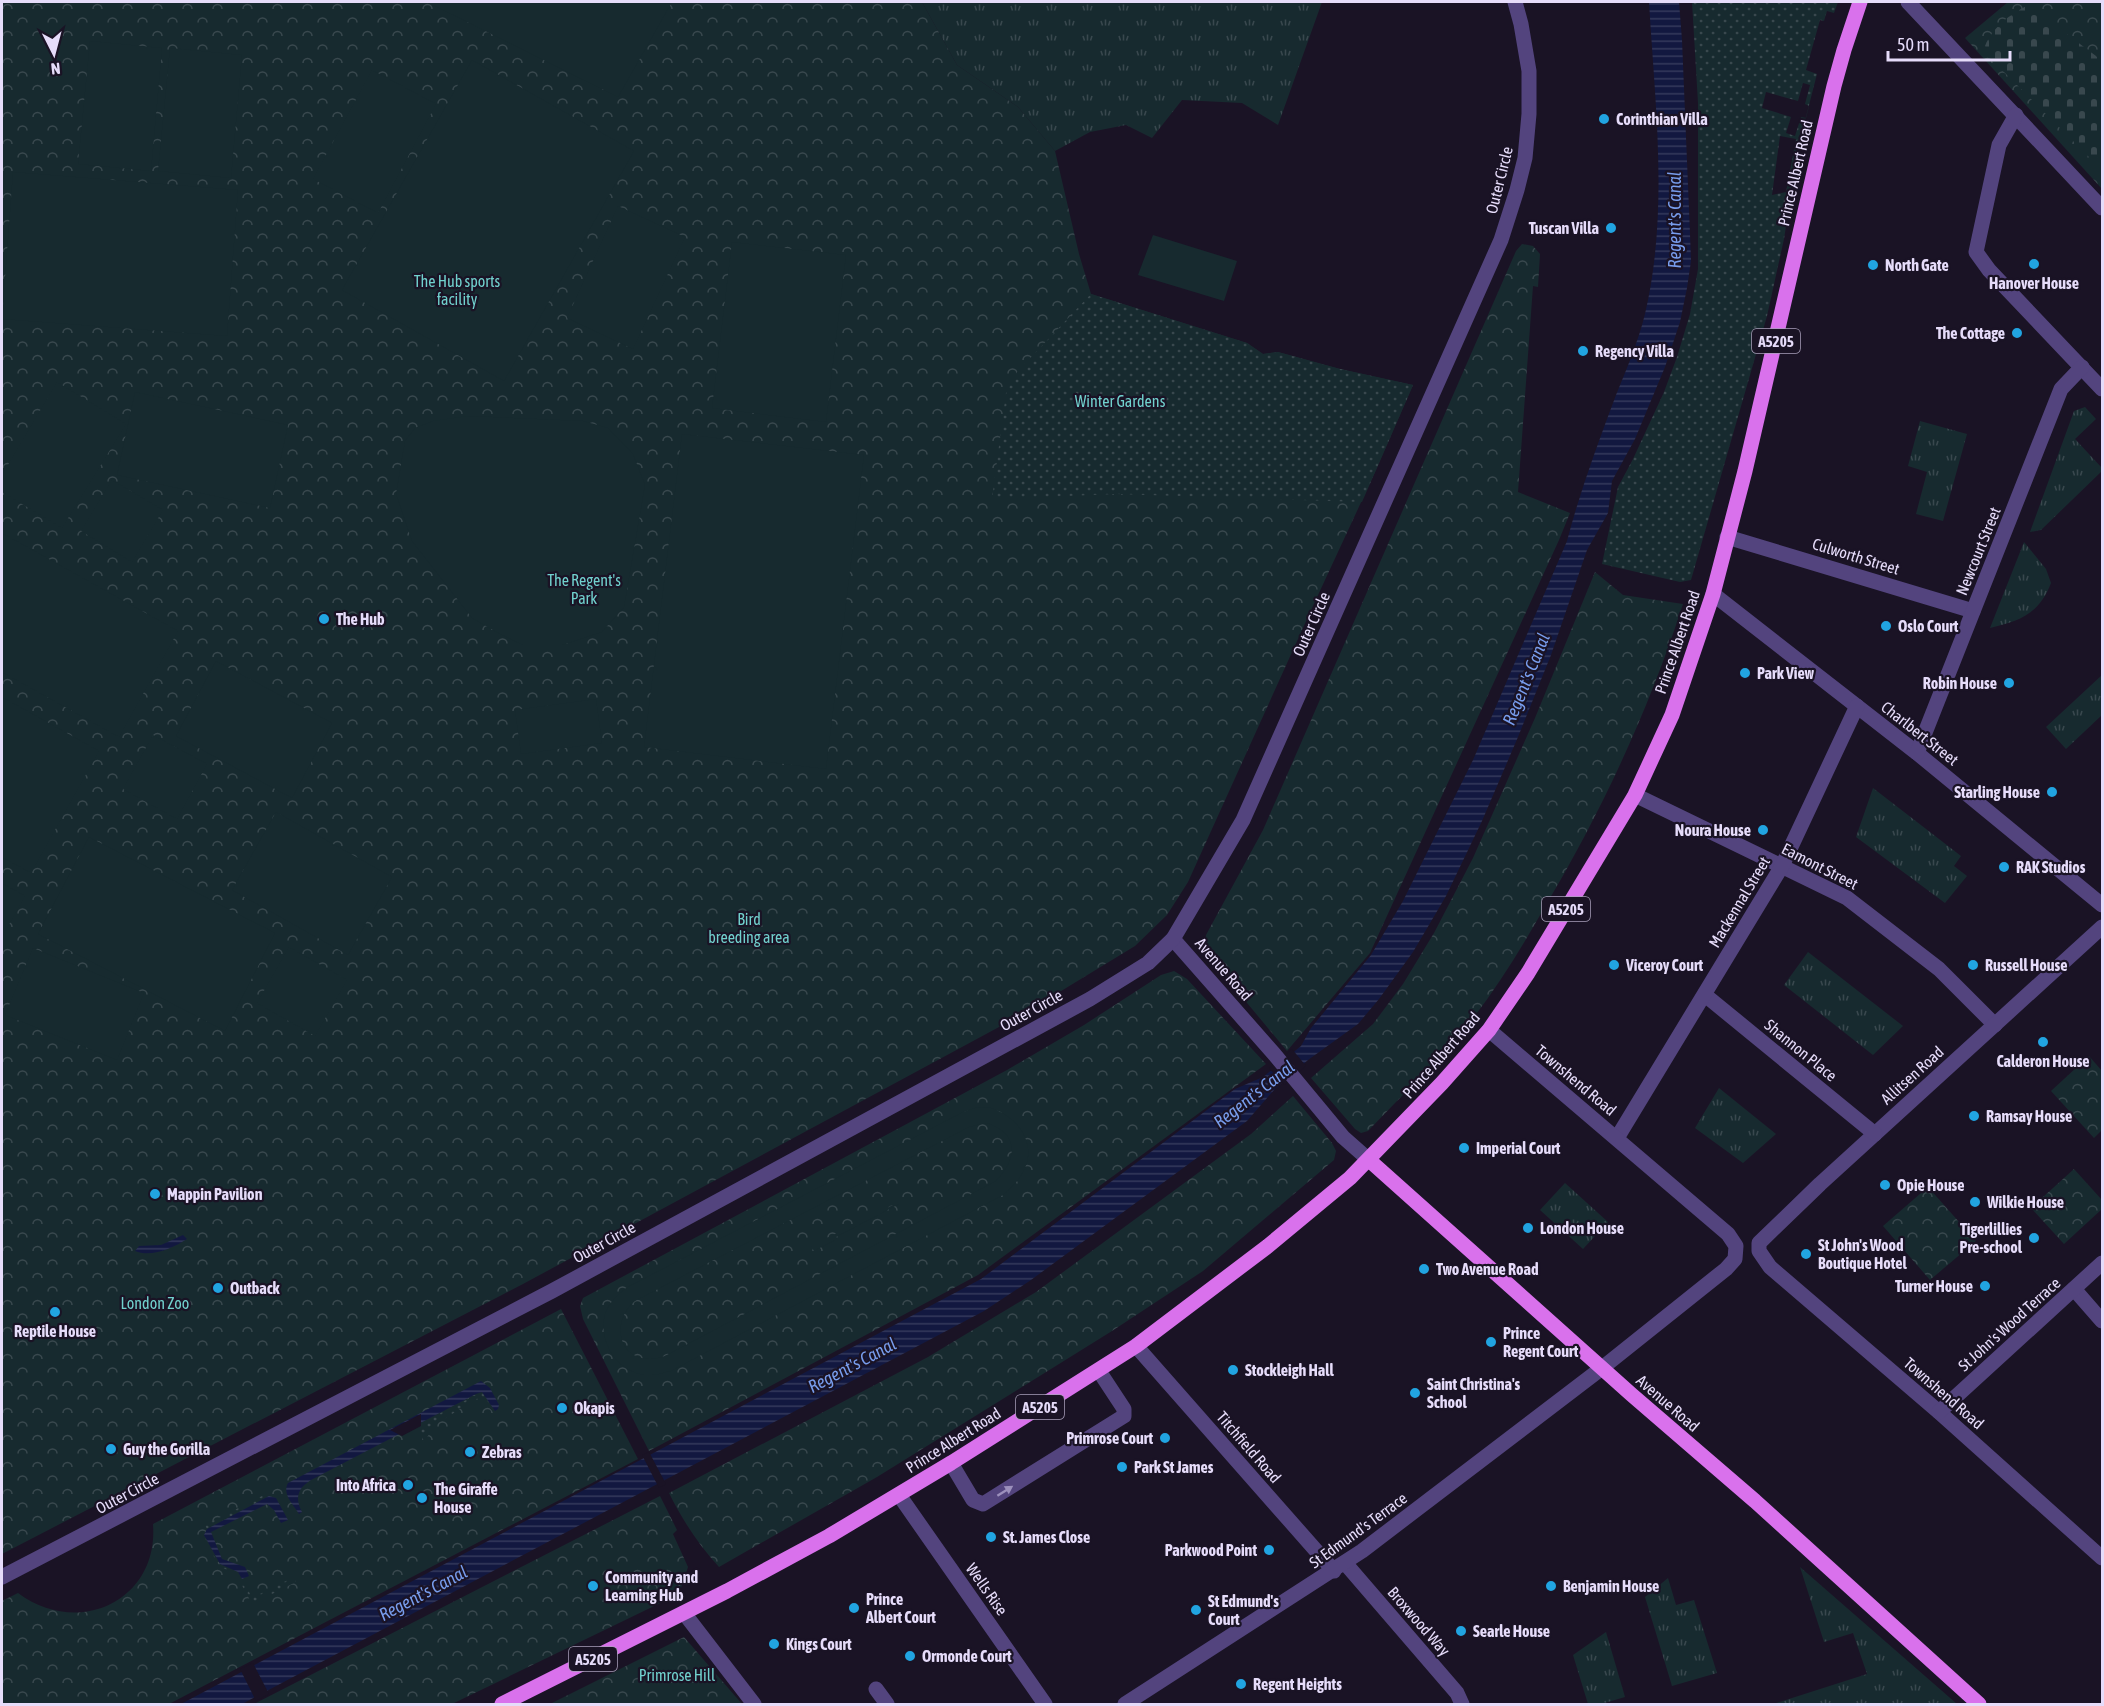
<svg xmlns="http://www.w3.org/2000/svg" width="2104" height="1706" font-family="'Asap Condensed',sans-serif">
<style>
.grass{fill:url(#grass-tufts)}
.forest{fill:url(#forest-crowns)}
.cemetery{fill:url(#cemetery-stones)}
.garden{fill:url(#garden-dots);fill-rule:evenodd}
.pitch{fill:#172a2f;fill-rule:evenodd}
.water{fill:url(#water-rules)}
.pier{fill:#1a1325}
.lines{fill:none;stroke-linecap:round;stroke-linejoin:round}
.minor{stroke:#53447e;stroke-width:15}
.major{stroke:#d971ec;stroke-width:15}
.oneway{fill:#9c90bc}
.poi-dot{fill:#21a4e1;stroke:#1a1325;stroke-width:2}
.labels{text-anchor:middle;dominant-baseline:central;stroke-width:4.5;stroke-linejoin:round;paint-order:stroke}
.shield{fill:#1a1325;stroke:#a9a0ba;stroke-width:1.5}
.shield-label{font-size:15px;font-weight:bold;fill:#e6dcfa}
.poi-label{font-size:16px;font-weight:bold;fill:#e6dcfa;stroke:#1a1325;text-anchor:start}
.street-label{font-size:16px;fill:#e6dcfa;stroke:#1a1325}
.park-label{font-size:16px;fill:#71d1ce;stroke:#1a1325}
.water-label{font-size:18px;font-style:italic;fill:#789ded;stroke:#1a1325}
</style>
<defs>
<pattern id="grass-tufts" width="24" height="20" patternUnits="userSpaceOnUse" patternTransform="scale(1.5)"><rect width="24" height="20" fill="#172a2f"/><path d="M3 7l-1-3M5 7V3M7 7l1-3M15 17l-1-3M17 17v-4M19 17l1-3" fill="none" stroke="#39484e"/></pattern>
<pattern id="forest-crowns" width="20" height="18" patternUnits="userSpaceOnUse" patternTransform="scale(1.5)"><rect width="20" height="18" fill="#172a2f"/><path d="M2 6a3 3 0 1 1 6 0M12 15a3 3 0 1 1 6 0" fill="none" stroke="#39484e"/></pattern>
<pattern id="cemetery-stones" width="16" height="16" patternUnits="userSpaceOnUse" patternTransform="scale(1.5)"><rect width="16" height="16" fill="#172a2f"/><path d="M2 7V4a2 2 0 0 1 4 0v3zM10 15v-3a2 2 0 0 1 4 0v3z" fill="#39484e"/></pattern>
<pattern id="garden-dots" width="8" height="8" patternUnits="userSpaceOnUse" patternTransform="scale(1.5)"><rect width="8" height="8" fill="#172a2f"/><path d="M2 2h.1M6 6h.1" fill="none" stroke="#39484e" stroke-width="1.8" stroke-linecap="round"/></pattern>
<pattern id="water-rules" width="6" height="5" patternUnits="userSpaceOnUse" patternTransform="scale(1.5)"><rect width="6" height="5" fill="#121840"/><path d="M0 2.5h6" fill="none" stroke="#34395c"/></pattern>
</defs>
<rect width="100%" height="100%" fill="#1a1325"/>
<!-- grass -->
<g class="grass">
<path d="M922 2H1322L1278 125 1242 103 1182 100 1152 138 1126 125 1090 132 1055 151 1018 107 957 65Z"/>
<path d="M2085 407 2096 419 2075 439 2102 468V471L2041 530 2030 532 2074 411Z"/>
<path d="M1920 421 1967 434 1943 521 1916 514 1927 472 1908 466Z"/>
<path d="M2024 542 2046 569 2051 583C2039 614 2020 621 1990 628Z"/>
<path d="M2102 675V715L2066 749 2046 727Z"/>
<path d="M1873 788 1961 856 1954 866 1967 876 1945 903 1856 837Z"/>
<path d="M1808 952 1903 1026 1873 1055 1784 985Z"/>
<path d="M1719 1088 1776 1134 1743 1163 1695 1128Z"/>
<path d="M1565 1183 1608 1222 1583 1249 1540 1210Z"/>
<path d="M1800 1567 1957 1704H1773L1867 1674 1853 1633 1824 1642Z"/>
<path d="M1668 1578 1676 1605 1694 1600 1717 1673 1672 1686 1645 1597Z"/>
<path d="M1606 1632 1625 1697 1601 1704H1588L1573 1655Z"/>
</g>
<!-- forest -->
<g class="forest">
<path d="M2 2H922L957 65 1018 107 1055 151 1079 254 1091 294 1247 343 1263 354 1278 352 1340 369 1413 385 1376 470 1312 608 1188 882 1167 915 1135 946 1025 1013 523 1284 2 1554Z"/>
<path d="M2008 2H2102V189L1965 38Z"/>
<path d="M1522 244 1533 246 1540 254 1538 287 1533 286 1518 492 1570 513 1559 540 1370 953 1287 1051 1218 968 1208 953 1205 942 1206 935 1263 830 1516 251Z"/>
<path d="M1595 572 1623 595 1683 604C1648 712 1601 813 1543 910 1522 947 1499 984 1474 1017 1442 1058 1403 1094 1368 1131L1361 1133 1355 1129 1311 1078 1373 1024 1403 984 1434 933 1473 858 1535 718Z"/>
<path d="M1174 971 1187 979 1266 1064 978 1275 649 1451 583 1319 580 1306 583 1298 1007 1070 1084 1025 1161 975Z"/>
<path d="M2089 1056 2102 1071V1130L2094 1138 2051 1091Z"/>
<path d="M1293 1096 1332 1143 1336 1151 1334 1160 1203 1271 1112 1331 877 1477 719 1567C698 1544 683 1521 669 1493L928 1357 1036 1292 1251 1134Z"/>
<path d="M2074 1169 2102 1200V1209L2064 1244 2031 1208Z"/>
<path d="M1928 1187 1976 1241 1930 1280 1883 1226Z"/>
<path d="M561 1309 638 1459 169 1704H2V1601L18 1593C78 1638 159 1601 153 1524Z"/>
<path d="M660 1496 677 1530 673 1534 688 1567 679 1594 452 1704H254Z"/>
<path d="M684 1637 742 1704H550Z"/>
</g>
<!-- cemetery -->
<path class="cemetery" d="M2028 5 2096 56 2102 64V153L2094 162 1993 61 1985 46C1993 26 2010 15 2028 5Z"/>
<!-- garden -->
<g class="garden">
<path d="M1692 2H1838L1834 13 1827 11 1824 21 1820 20 1806 70 1817 74 1799 144 1784 239 1767 316 1691 580 1680 582 1602 564 1618 487 1633 459 1664 392 1677 357 1690 314 1698 269V103ZM1803 83 1810 85 1805 104 1809 106 1806 118 1801 117 1795 136 1786 133 1791 117 1762 108 1766 92 1798 101ZM1780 136 1796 139 1786 192 1772 195Z"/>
<path d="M1091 294 1247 343 1263 354 1278 352 1340 369 1413 385 1362 502 1117 494 992 499 1006 393 1017 372Z"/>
<path d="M482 1392 495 1411 493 1412 481 1398 476 1399 436 1424 424 1442 421 1433V1423Z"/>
<path d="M268 1493 269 1496 207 1529 205 1525Z"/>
<path d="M204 1535 220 1564 239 1572 252 1598 294 1577 296 1582 252 1604 236 1574 219 1566 203 1536Z"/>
</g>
<!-- pitch -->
<g class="pitch">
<path d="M427 2H672L618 97Z"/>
<path d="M90 41 162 48 151 171 78 164Z"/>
<path d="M170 48 242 55 231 178 158 171Z"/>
<path d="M472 60 634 151 504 381 342 290Z"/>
<path d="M372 70 436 104 378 213 313 179Z"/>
<path d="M13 172 238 190 227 336 2 319Z"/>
<path d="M618 206 685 237 633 349 567 318Z"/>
<path d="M1153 235 1237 261 1224 301 1138 275Z"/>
<path d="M732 242 846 255 826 422 712 408Z"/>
<path d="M57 382 126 424 62 528 2 492V475Z"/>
<path d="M135 392 288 425 270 508 117 475Z"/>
<path d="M468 416 583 421 608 428 633 454 645 485 624 607 602 632 562 645H523L500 634 472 618 412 541 396 494 405 441 415 428 433 421Z"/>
<path d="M682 434 864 455 826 769 644 747Z"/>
<path d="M112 480 163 510 132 562 81 531Z"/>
<path d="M2 533 178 631 119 737 2 672Z"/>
<path d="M216 661 332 723 292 798 176 736Z"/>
<path d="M2 697 99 751 31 873 2 857Z"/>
<path d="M596 699 602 743 521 754 515 710Z"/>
<path d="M153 735 207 764 177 819 123 789Z"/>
<path d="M276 812 392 877 348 955 232 890Z"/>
<path d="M89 837 275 933 225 1031 38 934Z"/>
<path d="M2 883 25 896 2 937Z"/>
<path d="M289 947 347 980 315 1036 257 1003Z"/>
<path d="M33 948 144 993 117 1060 5 1015Z"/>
<path d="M988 1107C1019 1116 1041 1147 1020 1177 1016 1184 1009 1189 1003 1195L671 1371C665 1372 658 1375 652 1375 621 1377 597 1344 605 1314 609 1303 617 1295 626 1288L963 1112 975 1108ZM986 1123C1021 1133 1017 1162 994 1182L665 1356C661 1357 656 1359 651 1359 617 1360 611 1320 635 1301L969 1127Z"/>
<path d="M901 1201V1203L836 1237 837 1239 814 1251 811 1246Z"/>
</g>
<!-- water -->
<g class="water">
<path d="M1649 2H1679L1682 40 1690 234 1691 261 1687 288 1680 322 1665 367 1635 439 1612 481 1608 513 1587 550 1551 655 1518 737 1482 821 1446 896 1413 952 1379 999 1358 1024 1308 1060 1274 1090 1247 1121 1031 1280 984 1311 242 1704H181L981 1279 1235 1089 1263 1077 1301 1046 1311 1028 1371 955 1403 901 1473 760 1567 541C1580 491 1598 443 1616 395 1627 368 1638 342 1645 314 1669 212 1655 104 1649 2Z"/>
<path d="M183 1235 187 1239C173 1248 151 1258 135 1251L139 1246 161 1245Z"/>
<path d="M481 1381 490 1388 499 1405 498 1409 495 1411 482 1392 476 1394 311 1480C297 1489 295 1498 302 1512L299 1514C293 1504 282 1494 288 1483Z"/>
<path d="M269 1496 276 1498 288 1520 281 1523 274 1510 267 1504 211 1532 222 1559 245 1567 249 1576 242 1579 238 1572 220 1564 204 1535 207 1529Z"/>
</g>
<!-- pier -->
<g class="pier">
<path d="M1292 1049 1306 1066 1284 1085 1269 1068Z"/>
<path d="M421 1414V1426L402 1436 390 1430Z"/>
<path d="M649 1452 666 1484 659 1488 642 1455Z"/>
<path d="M253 1663 269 1694 256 1701 240 1669Z"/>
</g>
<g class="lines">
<!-- minor -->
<g class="minor">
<path d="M1908 2 2102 208"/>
<path d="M2016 115 1999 145 1976 252 1989 270 2102 389"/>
<path d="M1727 537 1973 611"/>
<path d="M1713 594 1917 753 2102 905"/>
<path d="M1917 753 2061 389 2082 367"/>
<path d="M1635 795 1847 898 1939 969 1995 1025"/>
<path d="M2102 927 1820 1184 1759 1243V1251L1770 1267 1939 1412 2102 1558"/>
<path d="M1173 939 1275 1055 1343 1137 1369 1160"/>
<path d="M1705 995 1875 1134"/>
<path d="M1617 1138 1782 866 1857 706"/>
<path d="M2074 1289 2102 1321"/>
<path d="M1136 1346 1334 1571"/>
<path d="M1939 1412 2102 1263"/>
<path d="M951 1463 973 1500 983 1504 1124 1416V1409L1099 1371"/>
<path d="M899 1495 1045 1704"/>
<path d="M1345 1563 1457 1693 1462 1704"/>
<path d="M2 1577 552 1291 1090 999 1148 963 1173 939 1243 820 1501 240 1517 190 1525 158 1529 114V71L1521 24 1515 2"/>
<path d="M684 1613 754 1704"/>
<path d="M876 1689 887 1704"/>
<path d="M1125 1704 1362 1551 1602 1368 1726 1269 1735 1259 1736 1246 1728 1234 1489 1030"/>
</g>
<!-- major -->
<g class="major">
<path d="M1369 1160 1632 1395 1755 1501 1979 1704"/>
<path d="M502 1704 727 1591 829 1536 951 1463 1136 1346 1268 1246 1350 1178 1442 1083 1489 1030 1528 973 1635 795 1672 715 1713 594 1745 471 1834 86 1844 50 1860 2"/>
</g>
</g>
<!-- one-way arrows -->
<defs><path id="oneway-solid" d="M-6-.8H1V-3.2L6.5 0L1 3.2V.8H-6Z" transform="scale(1.5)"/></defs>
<use class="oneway" href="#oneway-solid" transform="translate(1005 1491) rotate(-32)"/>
<!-- markers -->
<g class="poi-dot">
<circle cx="1604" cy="119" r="6"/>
<circle cx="1611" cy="228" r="6"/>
<circle cx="2034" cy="264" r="6"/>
<circle cx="1873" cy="265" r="6"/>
<circle cx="2017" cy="333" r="6"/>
<circle cx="1583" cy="351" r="6"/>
<circle cx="324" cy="619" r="6"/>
<circle cx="1886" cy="626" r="6"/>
<circle cx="1745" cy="673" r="6"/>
<circle cx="2009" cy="683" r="6"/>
<circle cx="2052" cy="792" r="6"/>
<circle cx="1763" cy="830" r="6"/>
<circle cx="2004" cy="867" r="6"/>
<circle cx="1614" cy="965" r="6"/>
<circle cx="1973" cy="965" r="6"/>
<circle cx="2043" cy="1042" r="6"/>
<circle cx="1974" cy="1116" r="6"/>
<circle cx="1464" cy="1148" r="6"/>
<circle cx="1885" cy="1185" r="6"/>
<circle cx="155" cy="1194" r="6"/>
<circle cx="1975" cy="1202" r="6"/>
<circle cx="1528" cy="1228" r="6"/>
<circle cx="2034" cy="1238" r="6"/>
<circle cx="1806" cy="1254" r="6"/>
<circle cx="1424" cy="1269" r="6"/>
<circle cx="1985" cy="1286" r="6"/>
<circle cx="218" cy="1288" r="6"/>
<circle cx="55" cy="1312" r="6"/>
<circle cx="1491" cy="1342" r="6"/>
<circle cx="1233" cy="1370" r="6"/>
<circle cx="1415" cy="1393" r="6"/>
<circle cx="562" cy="1408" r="6"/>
<circle cx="1165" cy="1438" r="6"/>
<circle cx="111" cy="1449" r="6"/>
<circle cx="470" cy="1452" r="6"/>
<circle cx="1122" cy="1467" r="6"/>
<circle cx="408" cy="1485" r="6"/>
<circle cx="422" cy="1498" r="6"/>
<circle cx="991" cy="1537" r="6"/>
<circle cx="1269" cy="1550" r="6"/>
<circle cx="593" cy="1586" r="6"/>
<circle cx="1551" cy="1586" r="6"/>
<circle cx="854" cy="1608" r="6"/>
<circle cx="1196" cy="1610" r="6"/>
<circle cx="1461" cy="1631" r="6"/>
<circle cx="774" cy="1644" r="6"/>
<circle cx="910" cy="1656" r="6"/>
<circle cx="1241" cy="1684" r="6"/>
</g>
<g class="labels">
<!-- shield labels -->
<g class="shield">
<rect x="1752" y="329" width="48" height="24" rx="4.5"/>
<rect x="1542" y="897" width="48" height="24" rx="4.5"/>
<rect x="1016" y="1395" width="48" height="24" rx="4.5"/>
<rect x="569" y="1647" width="48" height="24" rx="4.5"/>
</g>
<g class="shield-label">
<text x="1776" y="341">A5205</text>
<text x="1566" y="909">A5205</text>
<text x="1040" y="1407">A5205</text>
<text x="593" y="1659">A5205</text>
</g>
<!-- poi labels -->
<g class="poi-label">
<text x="1616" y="119">Corinthian Villa</text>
<text x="1599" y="228" text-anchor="end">Tuscan Villa</text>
<text x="1885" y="265">North Gate</text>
<text x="2034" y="283" text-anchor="middle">Hanover House</text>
<text x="2005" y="333" text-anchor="end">The Cottage</text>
<text x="1595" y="351">Regency Villa</text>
<text x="336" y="619">The Hub</text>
<text x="1898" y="626">Oslo Court</text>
<text x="1757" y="673">Park View</text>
<text x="1997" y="683" text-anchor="end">Robin House</text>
<text x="2040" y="792" text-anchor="end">Starling House</text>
<text x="1751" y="830" text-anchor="end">Noura House</text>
<text x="2016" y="867">RAK Studios</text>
<text x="1626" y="965">Viceroy Court</text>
<text x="1985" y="965">Russell House</text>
<text x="2043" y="1061" text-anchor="middle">Calderon House</text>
<text x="1986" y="1116">Ramsay House</text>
<text x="1476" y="1148">Imperial Court</text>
<text x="1897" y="1185">Opie House</text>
<text x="167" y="1194">Mappin Pavilion</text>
<text x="1987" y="1202">Wilkie House</text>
<text x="1540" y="1228">London House</text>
<text x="2022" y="1229" text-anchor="end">Tigerlillies<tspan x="2022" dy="18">Pre-school</tspan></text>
<text x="1818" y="1245">St John's Wood<tspan x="1818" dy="18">Boutique Hotel</tspan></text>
<text x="1436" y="1269">Two Avenue Road</text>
<text x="1973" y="1286" text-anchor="end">Turner House</text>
<text x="230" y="1288">Outback</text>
<text x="55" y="1331" text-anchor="middle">Reptile House</text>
<text x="1503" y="1333">Prince<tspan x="1503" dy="18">Regent Court</tspan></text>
<text x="1245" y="1370">Stockleigh Hall</text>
<text x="1427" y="1384">Saint Christina's<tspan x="1427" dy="18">School</tspan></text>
<text x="574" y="1408">Okapis</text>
<text x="1153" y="1438" text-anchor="end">Primrose Court</text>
<text x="123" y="1449">Guy the Gorilla</text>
<text x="482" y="1452">Zebras</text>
<text x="1134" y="1467">Park St James</text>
<text x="396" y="1485" text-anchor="end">Into Africa</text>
<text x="434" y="1489">The Giraffe<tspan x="434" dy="18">House</tspan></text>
<text x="1003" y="1537">St. James Close</text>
<text x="1257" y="1550" text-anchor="end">Parkwood Point</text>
<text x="605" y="1577">Community and<tspan x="605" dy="18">Learning Hub</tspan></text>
<text x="1563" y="1586">Benjamin House</text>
<text x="866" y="1599">Prince<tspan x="866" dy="18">Albert Court</tspan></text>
<text x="1208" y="1601">St Edmund's<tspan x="1208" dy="18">Court</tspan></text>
<text x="1473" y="1631">Searle House</text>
<text x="786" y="1644">Kings Court</text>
<text x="922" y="1656">Ormonde Court</text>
<text x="1253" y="1684">Regent Heights</text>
</g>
<!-- street labels -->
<g class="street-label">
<text transform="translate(1795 173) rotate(-77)">Prince Albert Road</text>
<text transform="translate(1499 180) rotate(-76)">Outer Circle</text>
<text transform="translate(1978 551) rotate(-68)">Newcourt Street</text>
<text transform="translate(1856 556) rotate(17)">Culworth Street</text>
<text transform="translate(1311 624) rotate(-66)">Outer Circle</text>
<text transform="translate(1677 642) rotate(-71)">Prince Albert Road</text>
<text transform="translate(1920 733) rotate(38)">Charlbert Street</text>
<text transform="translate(1820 866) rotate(27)">Eamont Street</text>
<text transform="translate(1739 902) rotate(-59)">Mackennal Street</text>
<text transform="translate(1224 969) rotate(49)">Avenue Road</text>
<text transform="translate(1031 1010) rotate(-29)">Outer Circle</text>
<text transform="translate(1801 1050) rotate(39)">Shannon Place</text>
<text transform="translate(1441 1055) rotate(-49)">Prince Albert Road</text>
<text transform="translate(1912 1075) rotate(-42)">Allitsen Road</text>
<text transform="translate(1576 1080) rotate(40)">Townshend Road</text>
<text transform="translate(604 1242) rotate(-29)">Outer Circle</text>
<text transform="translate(2009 1324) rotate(-42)">St John's Wood Terrace</text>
<text transform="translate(1944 1393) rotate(41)">Townshend Road</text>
<text transform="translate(1668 1403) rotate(41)">Avenue Road</text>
<text transform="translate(953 1440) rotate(-32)">Prince Albert Road</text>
<text transform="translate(1249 1447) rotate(49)">Titchfield Road</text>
<text transform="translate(127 1493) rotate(-28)">Outer Circle</text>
<text transform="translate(1358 1530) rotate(-36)">St Edmund's Terrace</text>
<text transform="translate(987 1589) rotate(55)">Wells Rise</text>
<text transform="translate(1419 1621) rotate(49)">Broxwood Way</text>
</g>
<!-- park labels -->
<g class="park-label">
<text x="457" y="281">The Hub sports<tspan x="457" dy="18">facility</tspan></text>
<text x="1120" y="401">Winter Gardens</text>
<text x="584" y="580">The Regent's<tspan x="584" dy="18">Park</tspan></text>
<text x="749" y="919">Bird<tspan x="749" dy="18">breeding area</tspan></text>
<text x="155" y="1303">London Zoo</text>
<text x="677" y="1675">Primrose Hill</text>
</g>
<!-- water labels -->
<g class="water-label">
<text transform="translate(1674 220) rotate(-90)">Regent's Canal</text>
<text transform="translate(1526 679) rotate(-68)">Regent's Canal</text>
<text transform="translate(1254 1094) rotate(-38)">Regent's Canal</text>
<text transform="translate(852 1365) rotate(-28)">Regent's Canal</text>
<text transform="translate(423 1593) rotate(-28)">Regent's Canal</text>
</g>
</g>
<!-- border -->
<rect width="2104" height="1706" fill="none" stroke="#e6dcfa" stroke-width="6"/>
<!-- north arrow -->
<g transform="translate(54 54) rotate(174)" stroke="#1a1325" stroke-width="4.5" paint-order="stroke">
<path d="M0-4.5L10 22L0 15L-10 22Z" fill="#e6dcfa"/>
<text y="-9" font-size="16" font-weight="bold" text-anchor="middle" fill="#e6dcfa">N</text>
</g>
<!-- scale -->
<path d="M1888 51v9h122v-9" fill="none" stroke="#e6dcfa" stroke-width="3"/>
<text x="1897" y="51" font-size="18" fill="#e6dcfa" stroke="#1a1325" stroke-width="4.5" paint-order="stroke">50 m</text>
</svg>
